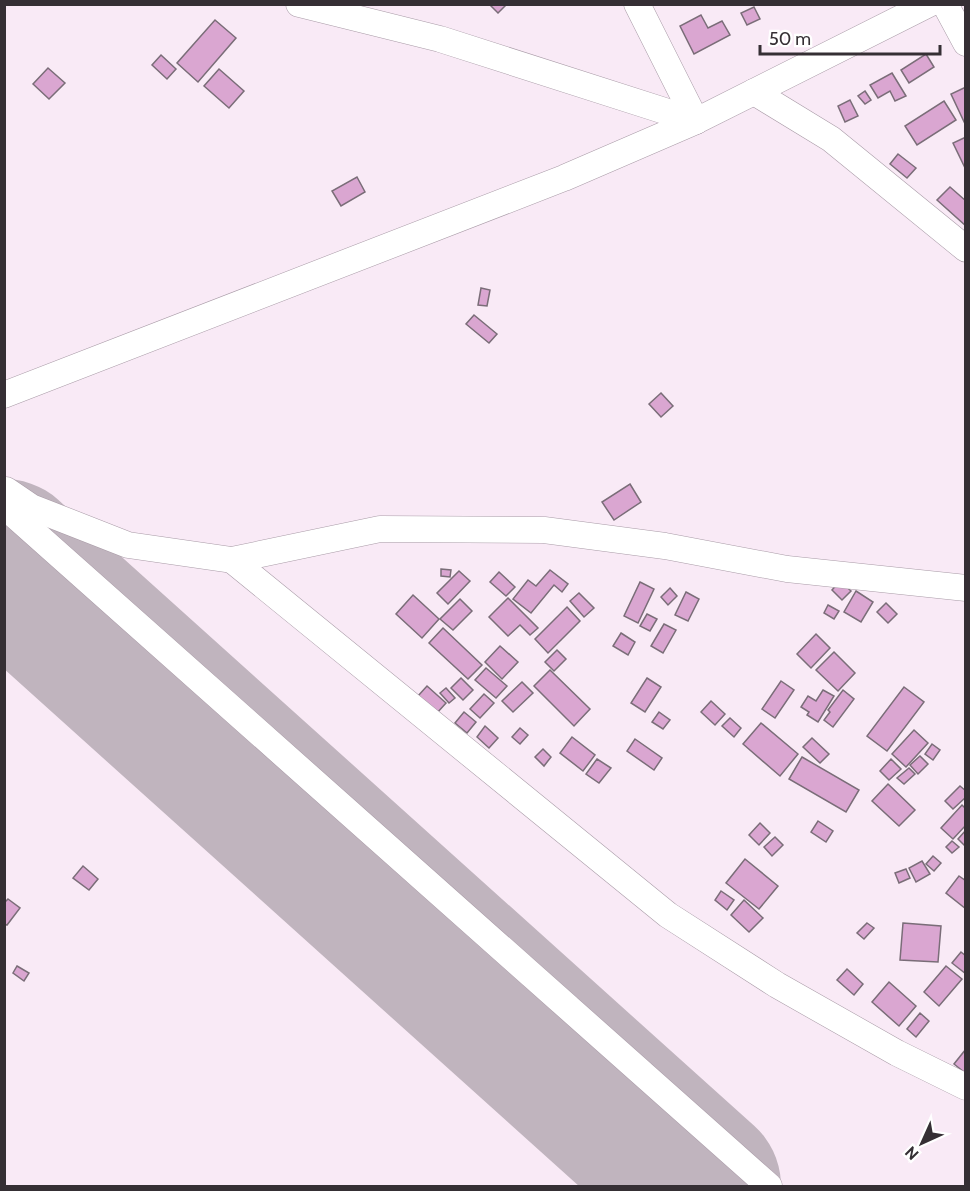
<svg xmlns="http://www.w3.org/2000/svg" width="970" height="1191" font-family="Cabin,sans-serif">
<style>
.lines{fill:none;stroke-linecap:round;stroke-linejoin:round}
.runway{stroke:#c0b4be;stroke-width:162}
.building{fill:#daa6d1;stroke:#7a6d78;stroke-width:1.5}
.minor-casing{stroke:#a99ba7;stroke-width:27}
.minor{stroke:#fff;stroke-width:26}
</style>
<rect width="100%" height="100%" fill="#f9eaf6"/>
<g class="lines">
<!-- runway -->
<path class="runway" d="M4 560 700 1186"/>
</g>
<!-- building -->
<g class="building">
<path d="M489 4H506V5L498 13Z"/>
<path d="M754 7 760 19 747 25 741 13Z"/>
<path d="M701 15 708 28 722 21 730 35 694 54 680 26Z"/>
<path d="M215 20 236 38 198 82 177 63Z"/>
<path d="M926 54 934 67 909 83 901 70Z"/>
<path d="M161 55 176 69 167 79 152 65Z"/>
<path d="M48 68 65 83 49 99 33 84Z"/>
<path d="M219 69 244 91 229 108 204 86Z"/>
<path d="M892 73 906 96 895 101 890 91 878 98 870 85Z"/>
<path d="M966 87V126L951 94Z"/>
<path d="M865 91 871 100 865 104 858 96Z"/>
<path d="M850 100 858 116 845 122 838 106Z"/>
<path d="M944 101 956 120 917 145 905 126Z"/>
<path d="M966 137V170L953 143Z"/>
<path d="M898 154 916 168 907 178 890 164Z"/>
<path d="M357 177 365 192 341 206 332 191Z"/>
<path d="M950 187 966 201V226L937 200Z"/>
<path d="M481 288 490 290 487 306 478 305Z"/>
<path d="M474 315 497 334 489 343 466 324Z"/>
<path d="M661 393 673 406 661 417 649 404Z"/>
<path d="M630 484 641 502 614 520 602 502Z"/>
<path d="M441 569 451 570 450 577 441 576Z"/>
<path d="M550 570 568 584 562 592 554 585 531 613 513 599 528 580 536 586Z"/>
<path d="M459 571 470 581 448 604 437 593Z"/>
<path d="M499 572 515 587 506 596 490 582Z"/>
<path d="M840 581 851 591 842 600 832 590Z"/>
<path d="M640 582 654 589 638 623 624 616Z"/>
<path d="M670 588 677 596 668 605 661 597Z"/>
<path d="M856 591 873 602 861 622 844 612Z"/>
<path d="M686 592 699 599 688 621 675 615Z"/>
<path d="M579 593 594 608 584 617 570 601Z"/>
<path d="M413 595 439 619 422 638 396 614Z"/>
<path d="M508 598 538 628 530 635 520 625 508 636 489 617Z"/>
<path d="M460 599 472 611 453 630 440 619Z"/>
<path d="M886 603 897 614 888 623 877 612Z"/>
<path d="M828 605 839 611 834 619 824 613Z"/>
<path d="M567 607 580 621 548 653 535 639Z"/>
<path d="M647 614 657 619 650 631 640 626Z"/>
<path d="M664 624 676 630 663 653 651 646Z"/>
<path d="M443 628 482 665 468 679 429 643Z"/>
<path d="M621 633 635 642 628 655 613 646Z"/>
<path d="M816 634 830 648 811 668 797 654Z"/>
<path d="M500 646 518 662 502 679 485 662Z"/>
<path d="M557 650 566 659 554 671 545 662Z"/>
<path d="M834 652 855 673 838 691 816 670Z"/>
<path d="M486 668 507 686 496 698 475 680Z"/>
<path d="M550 670 590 709 574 726 534 686Z"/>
<path d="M461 678 473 690 463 700 451 688Z"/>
<path d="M647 678 661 687 645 712 631 703Z"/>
<path d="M781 681 794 690 775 718 762 709Z"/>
<path d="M522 682 533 693 513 712 502 701Z"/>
<path d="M427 686 446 703 437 713 418 696Z"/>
<path d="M904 687 924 702 887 751 867 736Z"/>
<path d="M446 688 455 698 449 703 440 693Z"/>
<path d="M823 690 834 696 818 722 807 715 809 712 801 707 808 696 816 701Z"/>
<path d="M843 690 854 699 833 727 824 720 830 712 828 710Z"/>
<path d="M484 694 494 703 480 718 470 709Z"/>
<path d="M711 701 725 714 715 725 701 712Z"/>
<path d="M464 712 476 722 467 733 455 723Z"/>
<path d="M659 712 670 720 663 729 652 722Z"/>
<path d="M730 718 741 728 734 737 722 726Z"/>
<path d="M761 723 798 754 780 776 743 744Z"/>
<path d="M485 726 498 738 489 748 477 737Z"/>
<path d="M520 728 528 735 520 744 512 737Z"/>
<path d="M914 730 928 743 906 767 892 754Z"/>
<path d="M572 737 595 755 583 771 560 753Z"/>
<path d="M812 738 829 754 820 763 803 747Z"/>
<path d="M635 739 662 758 654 770 627 751Z"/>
<path d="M932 744 940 750 933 760 925 754Z"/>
<path d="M543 749 551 757 544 766 535 757Z"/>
<path d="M920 756 928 764 918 774 910 765Z"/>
<path d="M802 757 859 790 846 812 789 779Z"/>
<path d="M597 759 611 768 599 783 586 774Z"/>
<path d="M891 759 901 769 889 780 880 771Z"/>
<path d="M909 768 915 774 904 784 897 778Z"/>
<path d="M888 784 915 810 899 826 872 801Z"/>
<path d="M960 786 966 791V797L953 809 945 801Z"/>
<path d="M962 805 966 809V825L953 839 941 828Z"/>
<path d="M818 821 833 831 826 842 811 832Z"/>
<path d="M760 823 770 833 759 845 749 835Z"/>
<path d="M966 830V845L965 846 958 839Z"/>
<path d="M775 837 783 845 772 856 764 847Z"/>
<path d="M952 841 959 847 952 853 946 847Z"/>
<path d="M933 856 941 863 934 871 926 864Z"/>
<path d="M745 859 778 886 759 909 726 883Z"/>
<path d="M922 861 930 874 916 882 909 868Z"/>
<path d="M83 866 98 879 89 890 73 878Z"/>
<path d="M906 869 910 878 899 883 895 873Z"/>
<path d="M959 876 966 881V909L946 893Z"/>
<path d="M721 891 734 900 727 910 715 900Z"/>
<path d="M8 899 20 908 7 925 4 924V903Z"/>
<path d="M744 900 763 918 749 932 731 915Z"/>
<path d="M867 923 874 928 864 939 857 933Z"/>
<path d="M903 923 941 926 938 962 900 960Z"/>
<path d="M961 952 966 956V974L952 963Z"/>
<path d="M17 966 29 973 24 981 13 973Z"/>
<path d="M946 966 962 979 939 1006 924 992Z"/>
<path d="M847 969 863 984 854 995 837 980Z"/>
<path d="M889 982 916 1006 899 1026 872 1002Z"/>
<path d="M920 1013 929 1021 916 1037 907 1029Z"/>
<path d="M966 1049V1070L964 1072 954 1064Z"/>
</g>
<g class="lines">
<defs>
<g id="minor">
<path d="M299 4 440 39 696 121"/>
<path d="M637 4 696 121"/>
<path d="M945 4 966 43"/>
<path d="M754 92 831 139 966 249"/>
<path d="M4 395 564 178 696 121 929 4"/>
<path d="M6 490 31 507 128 545 232 560 380 529 544 530 665 546 787 569 966 588"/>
<path d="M4 506 769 1186"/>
<path d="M232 560 668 915 777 985 897 1053 966 1087"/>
</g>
</defs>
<!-- minor casing -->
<use href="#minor" class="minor-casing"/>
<!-- minor -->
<use href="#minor" class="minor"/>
</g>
<!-- border -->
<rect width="970" height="1191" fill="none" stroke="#352f34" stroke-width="12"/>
<!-- north arrow -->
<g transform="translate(922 1143) rotate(225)" stroke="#ffffff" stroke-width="4.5" paint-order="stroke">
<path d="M0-4.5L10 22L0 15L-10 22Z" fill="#352f34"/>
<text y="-9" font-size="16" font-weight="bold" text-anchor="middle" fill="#352f34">N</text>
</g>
<!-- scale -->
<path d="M760 45v9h180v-9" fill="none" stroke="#352f34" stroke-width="3"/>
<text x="769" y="45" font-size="18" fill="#352f34" stroke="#ffffff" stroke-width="4.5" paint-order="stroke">50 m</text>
</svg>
